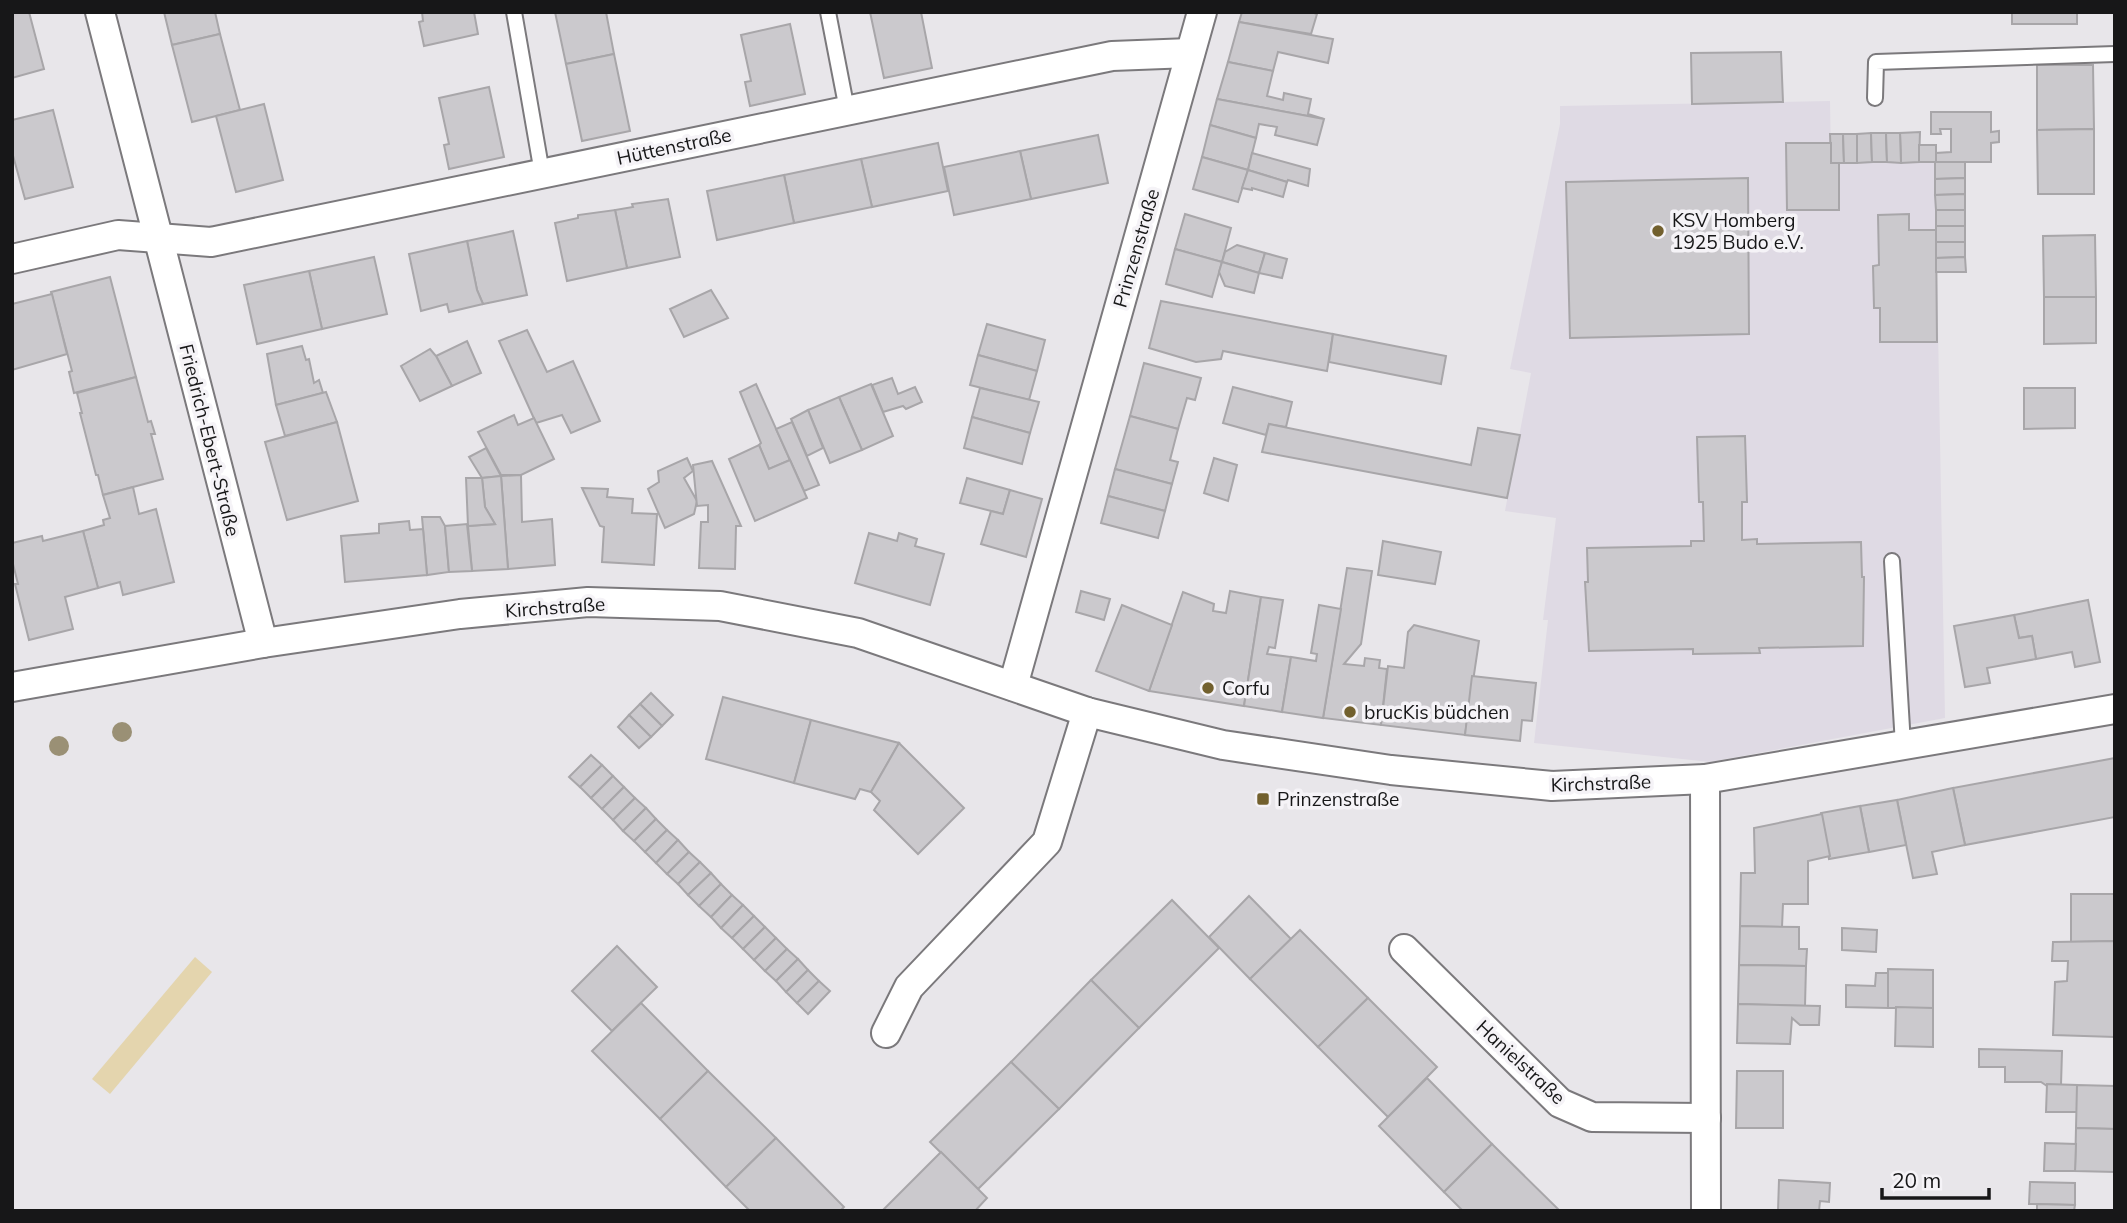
<svg xmlns="http://www.w3.org/2000/svg" width="2127" height="1223" font-family="Mulish,sans-serif">
<style>
.built{fill:#dfdae4}
.green{fill:#e4d5ae}
.building{fill:#cbc9cd;stroke:#a8a6a9;stroke-width:2}
.lines{fill:none;stroke-linecap:round;stroke-linejoin:round}
.service-casing{stroke:#7b797c;stroke-width:18}
.minor-casing{stroke:#7b797c;stroke-width:32}
.service{stroke:#fff;stroke-width:14}
.minor{stroke:#fff;stroke-width:28}
.tree{fill:#9a9075}
.poi-dot{fill:#72602e;stroke:#f5f3f7;stroke-width:2.5}
.labels{text-anchor:middle;dominant-baseline:central;stroke-width:7;stroke-linejoin:round;paint-order:stroke}
.street-label{font-size:19px;fill:#171718;stroke:#f5f3f7}
.poi-label{font-size:19px;fill:#171718;stroke:#f5f3f7;text-anchor:start}
</style>
<rect width="100%" height="100%" fill="#e8e6ea"/>
<!-- built -->
<path class="built" d="M1830 101 1831 163 1935 162 1945 718 1710 762 1534 743 1548 620H1543L1556 518 1505 511 1531 373 1510 369 1560 124V106Z"/>
<!-- green -->
<path class="green" d="M195 957 212 972 110 1094 92 1079Z"/>
<!-- building -->
<g class="building">
<path d="M12 12H29L44 69 12 78Z"/>
<path d="M164 12H215L220 34 172 45Z"/>
<path d="M422 12H474L478 34 424 46 419 22 423 21Z"/>
<path d="M555 12H606L614 54 566 64Z"/>
<path d="M870 12H921L932 68 884 78Z"/>
<path d="M1242 12H1311L1317 14 1311 34 1239 22Z"/>
<rect x="2012" y="12" width="65" height="12"/>
<path d="M1239 22 1333 39 1328 63 1278 52 1273 71 1228 62Z"/>
<path d="M790 24 805 94 750 106 745 82 751 81 741 35Z"/>
<path d="M220 34 240 110 192 122 172 45Z"/>
<path d="M1781 52 1783 102 1692 104 1691 53Z"/>
<path d="M614 54 630 131 582 141 566 64Z"/>
<path d="M1228 62 1273 71 1267 96 1283 100 1284 93 1311 99 1308 114 1324 119 1217 99Z"/>
<path d="M2037 65H2093L2094 129 2037 130Z"/>
<path d="M489 87 504 157 449 169 444 145 449 144 439 98Z"/>
<path d="M1217 99 1324 119 1317 145 1275 135 1277 127 1259 124 1256 138 1210 125Z"/>
<path d="M264 104 283 180 236 192 216 116Z"/>
<path d="M53 110 73 187 25 199 12 152V120Z"/>
<path d="M1931 112H1991V132L1999 131V142L1991 143V162H1936V153L1951 152V129H1940L1941 134H1931Z"/>
<path d="M1210 125 1256 138 1248 170 1202 157Z"/>
<path d="M2094 129V194H2038L2037 130Z"/>
<path d="M1920 132 1919 162 1901 163 1900 133Z"/>
<path d="M1871 133 1872 162 1857 163V134Z"/>
<path d="M1871 133H1886L1887 162H1872Z"/>
<path d="M1886 133H1900L1901 163 1887 162Z"/>
<path d="M1830 134H1843L1844 163H1831Z"/>
<path d="M1843 134H1857V163H1844Z"/>
<path d="M1098 135 1108 183 1031 199 1020 151Z"/>
<path d="M938 143 948 191 872 207 861 159Z"/>
<path d="M1786 143H1831V163H1839V210H1787Z"/>
<rect x="1919" y="145" width="17" height="17"/>
<path d="M1020 151 1031 199 954 215 944 167Z"/>
<path d="M1252 153 1310 169 1308 186 1288 180 1287 182 1248 170Z"/>
<path d="M1202 157 1248 170 1238 202 1193 189Z"/>
<path d="M861 159 872 207 794 223 784 175Z"/>
<path d="M1935 162H1965V178L1935 179Z"/>
<path d="M1248 170 1287 182 1283 197 1252 188V190L1242 188Z"/>
<path d="M784 175 794 223 717 240 707 191Z"/>
<path d="M1748 178 1749 334 1570 338 1566 182Z"/>
<path d="M1965 178V194L1935 195V179Z"/>
<path d="M1965 194V210H1936L1935 195Z"/>
<path d="M668 199 680 257 627 268 615 210 633 207 632 204Z"/>
<path d="M615 210 627 268 567 281 555 223 578 218V215Z"/>
<rect x="1936" y="210" width="29" height="16"/>
<path d="M1185 214 1231 228 1222 262 1175 249Z"/>
<path d="M1909 214V230H1936L1937 342H1880V308H1874L1873 266 1879 265 1878 215Z"/>
<rect x="1936" y="226" width="29" height="16"/>
<path d="M513 231 527 295 483 304 477 290 467 241Z"/>
<path d="M2095 235 2096 297H2044L2043 236Z"/>
<path d="M467 241 477 290 483 304 449 312 447 304 421 311 409 254Z"/>
<path d="M1936 242H1965V257L1936 258Z"/>
<path d="M1237 245 1265 253 1259 273 1222 262 1225 252Z"/>
<path d="M1175 249 1222 262 1212 297 1166 284Z"/>
<path d="M1265 253 1287 259 1282 278 1259 273Z"/>
<path d="M374 257 387 314 322 329 309 271Z"/>
<path d="M1965 257 1966 272H1936V258Z"/>
<path d="M1222 262 1259 273 1254 293 1225 286 1219 272Z"/>
<path d="M309 271 322 329 257 344 244 285Z"/>
<path d="M110 277 136 377 74 393 69 372 72 371 51 292Z"/>
<path d="M711 290 728 318 684 337 670 309Z"/>
<path d="M52 294 67 354 12 370V304Z"/>
<path d="M2044 297H2096V343L2044 344Z"/>
<path d="M1161 301 1333 334 1327 371 1223 351 1221 359 1196 362 1149 348Z"/>
<path d="M987 324 1045 340 1037 371 978 355Z"/>
<path d="M527 330 547 372 573 361 600 421 571 433 562 415 536 423 499 341Z"/>
<path d="M1333 334 1446 356 1441 384 1329 362Z"/>
<path d="M467 341 481 373 452 386 436 356Z"/>
<path d="M302 346 306 360 309 359 314 383 319 380 323 393 276 405 267 354Z"/>
<path d="M430 349 436 356 452 386 420 401 401 366Z"/>
<path d="M978 355 1037 371 1029 400 970 385Z"/>
<path d="M1144 363 1201 378 1195 400 1187 398 1178 429 1130 416Z"/>
<path d="M136 377 148 422 151 421 155 434H151L163 479 103 495 98 475H96L80 413H82L77 393Z"/>
<path d="M892 378 898 394 915 387 922 402 906 409 903 406 883 412 872 385Z"/>
<path d="M756 384 790 460 769 469 759 445 761 443 740 392Z"/>
<path d="M871 384 893 436 862 450 839 397Z"/>
<path d="M1233 387 1292 402 1286 427 1269 424 1266 435 1223 423Z"/>
<path d="M980 388 1039 402 1030 433 972 417Z"/>
<path d="M2024 388H2075V428L2024 429Z"/>
<path d="M326 392 337 422 285 436 276 405Z"/>
<path d="M839 397 862 450 830 463 808 410Z"/>
<path d="M808 410 823 448 807 456 791 419Z"/>
<path d="M514 415 518 425 534 418 554 459 521 475H501L478 432Z"/>
<path d="M1130 416 1178 429 1170 460 1178 462 1172 484 1115 469Z"/>
<path d="M972 417 1030 433 1022 464 964 448Z"/>
<path d="M337 422 358 501 287 520 265 442Z"/>
<path d="M792 422 819 485 804 491 776 429Z"/>
<path d="M1269 424 1471 465 1478 428 1520 435 1507 498 1262 452Z"/>
<path d="M1745 436 1747 502H1742V540L1757 539V544L1861 542 1862 577H1864L1863 646 1759 648 1760 653 1693 654V649L1589 651 1585 582H1588L1587 548 1691 546V541H1704L1703 502H1699L1697 437Z"/>
<path d="M759 445 769 469 790 460 807 498 755 521 729 459Z"/>
<path d="M486 448 501 476 482 478 469 457Z"/>
<path d="M687 458 693 471 684 478 697 501 694 514 665 528 648 489 659 482 658 471Z"/>
<path d="M1214 458 1237 465 1228 501 1204 493Z"/>
<path d="M712 461 741 526H736L735 569 699 568 701 522H708V505L697 506 693 465Z"/>
<path d="M1115 469 1172 484 1165 511 1108 496Z"/>
<path d="M521 475 522 522 552 519 555 565 508 569 501 476Z"/>
<path d="M501 476 508 569 472 571 468 526 495 524 485 507 482 478Z"/>
<path d="M466 478H482L485 507 495 524 468 526Z"/>
<path d="M967 478 1010 490 1003 514 960 503Z"/>
<path d="M133 487 139 514 156 509 174 582 123 595 120 582 98 588 83 531 104 525 103 520 110 518 103 495Z"/>
<path d="M582 488 608 489 607 497 633 499 632 513 657 514 654 565 602 562 604 527 600 526Z"/>
<path d="M1010 490 1042 499 1026 557 981 544 991 511 1003 514Z"/>
<path d="M1108 496 1165 511 1158 538 1101 523Z"/>
<path d="M422 517H440L445 526 449 572 427 575Z"/>
<path d="M409 521 410 530 423 529 427 575 345 582 341 536 379 533V524Z"/>
<path d="M467 524 472 571 449 572 445 526Z"/>
<path d="M83 531 98 588 65 597 73 629 29 640 15 584H18L12 560V543L42 536 43 541Z"/>
<path d="M869 533 897 541 899 533 917 539 915 546 944 554 930 605 855 583Z"/>
<path d="M1383 541 1441 552 1435 584 1378 575Z"/>
<path d="M1347 568 1372 571 1361 644 1344 664 1364 666 1365 658 1380 660 1379 668 1387 669 1381 725 1323 718Z"/>
<path d="M1081 591 1110 599 1104 620 1076 612Z"/>
<path d="M1230 591 1261 597 1244 706 1149 691 1183 592 1214 604 1213 611 1226 613Z"/>
<path d="M1261 597 1283 600 1275 648 1269 647 1267 654 1291 657 1282 712 1244 706Z"/>
<path d="M2088 600 2100 662 2075 667 2072 652 2036 659 2032 636 2019 638 2014 615Z"/>
<path d="M1122 605 1172 625 1149 691 1096 671Z"/>
<path d="M1319 605 1341 609 1323 718 1282 712 1291 657 1316 661 1317 654 1311 653Z"/>
<path d="M2014 615 2019 638 2032 636 2036 659 1987 668 1990 683 1965 687 1954 626Z"/>
<path d="M1414 625 1479 641 1465 735 1381 725 1388 666 1404 668 1408 632Z"/>
<path d="M1472 676 1536 683 1532 721 1522 720 1520 741 1465 735Z"/>
<path d="M651 693 673 715 662 726 640 704Z"/>
<path d="M723 697 811 720 794 783 706 759Z"/>
<path d="M640 704 662 726 651 737 629 715Z"/>
<path d="M629 715 651 737 639 748 618 727Z"/>
<path d="M811 720 899 743 871 792 860 789 855 799 794 783Z"/>
<path d="M899 743 964 808 918 854 874 810 880 801 871 792Z"/>
<path d="M591 755 602 765 580 787 569 777Z"/>
<path d="M2115 758V817L1965 845 1953 788Z"/>
<path d="M602 765 613 776 591 798 580 787Z"/>
<path d="M613 776 624 787 602 809 591 798Z"/>
<path d="M624 787 635 798 613 820 602 809Z"/>
<path d="M1953 788 1965 845 1932 852 1937 874 1913 878 1897 800Z"/>
<path d="M635 798 646 808 623 831 613 820Z"/>
<path d="M1897 800 1906 845 1869 852 1860 806Z"/>
<path d="M1860 806 1869 852 1829 859 1821 813Z"/>
<path d="M646 808 656 819 634 841 623 831Z"/>
<path d="M1822 814 1830 856 1808 861V904H1783L1782 927 1740 926 1741 873H1755L1754 828Z"/>
<path d="M656 819 667 830 645 852 634 841Z"/>
<path d="M667 830 678 840 656 863 645 852Z"/>
<path d="M678 840 689 852 667 874 656 863Z"/>
<path d="M689 852 700 862 678 884 667 874Z"/>
<path d="M700 862 711 873 688 895 678 884Z"/>
<path d="M711 873 721 884 699 906 688 895Z"/>
<path d="M721 884 732 895 711 917 699 906Z"/>
<path d="M2071 894H2115V941L2071 942Z"/>
<path d="M732 895 743 905 721 928 711 917Z"/>
<path d="M1249 896 1291 939 1250 979 1209 937Z"/>
<path d="M1172 900 1219 948 1139 1028 1091 980Z"/>
<path d="M743 905 754 916 732 938 721 928Z"/>
<path d="M754 916 765 927 743 949 732 938Z"/>
<path d="M1740 926 1799 927V949H1807L1806 966 1739 965Z"/>
<path d="M765 927 776 938 754 960 743 949Z"/>
<path d="M1842 928 1877 930 1876 952 1842 950Z"/>
<path d="M1300 930 1368 998 1318 1047 1250 979Z"/>
<path d="M776 938 787 949 765 971 754 960Z"/>
<path d="M2115 941V1037L2053 1035 2055 982 2067 981 2068 961H2052L2053 942Z"/>
<path d="M617 946 657 987 612 1031 572 991Z"/>
<path d="M787 949 798 959 776 981 765 971Z"/>
<path d="M798 959 808 970 786 992 776 981Z"/>
<path d="M1739 965 1806 966 1805 1006 1738 1004Z"/>
<path d="M1888 969 1933 970V1008H1888Z"/>
<path d="M808 970 819 981 797 1003 786 992Z"/>
<path d="M1876 973H1888V1008L1846 1007V985L1875 986Z"/>
<path d="M1091 980 1139 1028 1059 1109 1011 1062Z"/>
<path d="M819 981 830 991 808 1014 797 1003Z"/>
<path d="M1368 998 1437 1067 1388 1117 1318 1047Z"/>
<path d="M641 1003 708 1071 660 1119 592 1051Z"/>
<path d="M1738 1004 1820 1006 1819 1025H1800L1792 1018 1790 1044 1737 1043Z"/>
<path d="M1896 1007 1933 1008V1047L1895 1046Z"/>
<path d="M1979 1049 2062 1051 2061 1085 2047 1086 2041 1082H2005V1067H1979Z"/>
<path d="M1011 1062 1059 1109 978 1189 930 1142Z"/>
<path d="M708 1071 776 1138 726 1187 660 1119Z"/>
<path d="M1737 1071H1783V1128H1736Z"/>
<path d="M1427 1078 1492 1144 1444 1192 1379 1126Z"/>
<path d="M2047 1084 2077 1085V1112H2046Z"/>
<path d="M2077 1085 2115 1086V1129L2076 1128Z"/>
<path d="M2076 1128 2115 1129V1172L2075 1171Z"/>
<path d="M776 1138 844 1207 840 1211H750L726 1187Z"/>
<path d="M2045 1143 2076 1144 2075 1171H2044Z"/>
<path d="M1492 1144 1560 1211H1463L1444 1192Z"/>
<path d="M941 1152 987 1198 975 1211H882Z"/>
<path d="M1779 1180 1830 1183 1829 1202 1820 1201 1819 1211H1778Z"/>
<path d="M2030 1182 2075 1183V1205L2029 1204Z"/>
<path d="M2037 1204 2075 1205 2074 1211H2037Z"/>
</g>
<g class="lines">
<defs>
<g id="service">
<path d="M514 12 542 173"/>
<path d="M828 12 847 110"/>
<path d="M1875 98 1876 62 2115 54"/>
<path d="M1892 561 1903 745"/>
</g>
<g id="minor">
<path d="M100 12 263 643"/>
<path d="M12 259 118 235 211 242 1112 56 1190 53"/>
<path d="M1013 686 1202 12"/>
<path d="M12 687 263 643 460 614 588 602 720 606 858 633 1087 712 1223 745 1391 770 1552 786 1705 779 2115 709"/>
<path d="M1705 779 1706 1211"/>
<path d="M1404 949 1560 1103 1592 1117 1706 1118"/>
<path d="M886 1033 909 987 1047 842 1087 712"/>
</g>
</defs>
<!-- service casing -->
<use href="#service" class="service-casing"/>
<!-- minor casing -->
<use href="#minor" class="minor-casing"/>
<!-- service -->
<use href="#service" class="service"/>
<!-- minor -->
<use href="#minor" class="minor"/>
</g>
<!-- trees -->
<g class="tree">
<circle cx="122" cy="732" r="10"/>
<circle cx="59" cy="746" r="10"/>
</g>
<!-- markers -->
<g class="poi-dot">
<circle cx="1658" cy="231" r="7"/>
<circle cx="1208" cy="688" r="7"/>
<circle cx="1350" cy="712" r="7"/>
<rect x="1256" y="792" width="14" height="14" rx="3.5"/>
</g>
<g class="labels">
<!-- street labels -->
<g class="street-label">
<text transform="translate(674 146) rotate(-12)">Hüttenstraße</text>
<text transform="translate(1136 248) rotate(-74)">Prinzenstraße</text>
<text transform="translate(210 440) rotate(76)">Friedrich-Ebert-Straße</text>
<text transform="translate(555 607) rotate(-4)">Kirchstraße</text>
<text transform="translate(1601 783) rotate(-2)">Kirchstraße</text>
<text transform="translate(1521 1062) rotate(43)">Hanielstraße</text>
</g>
<!-- poi labels -->
<g class="poi-label">
<text x="1672" y="220">KSV Homberg<tspan x="1672" dy="22">1925 Budo e.V.</tspan></text>
<text x="1222" y="688">Corfu</text>
<text x="1364" y="712">brucKis büdchen</text>
<text x="1277" y="799">Prinzenstraße</text>
</g>
</g>
<!-- border -->
<rect width="2127" height="1223" fill="none" stroke="#171718" stroke-width="28"/>
<!-- scale -->
<path d="M1882 1188v10h107v-10" fill="none" stroke="#171718" stroke-width="3.5"/>
<text x="1892" y="1188" font-size="21" fill="#171718" stroke="#f5f3f7" stroke-width="5" paint-order="stroke">20 m</text>
</svg>
